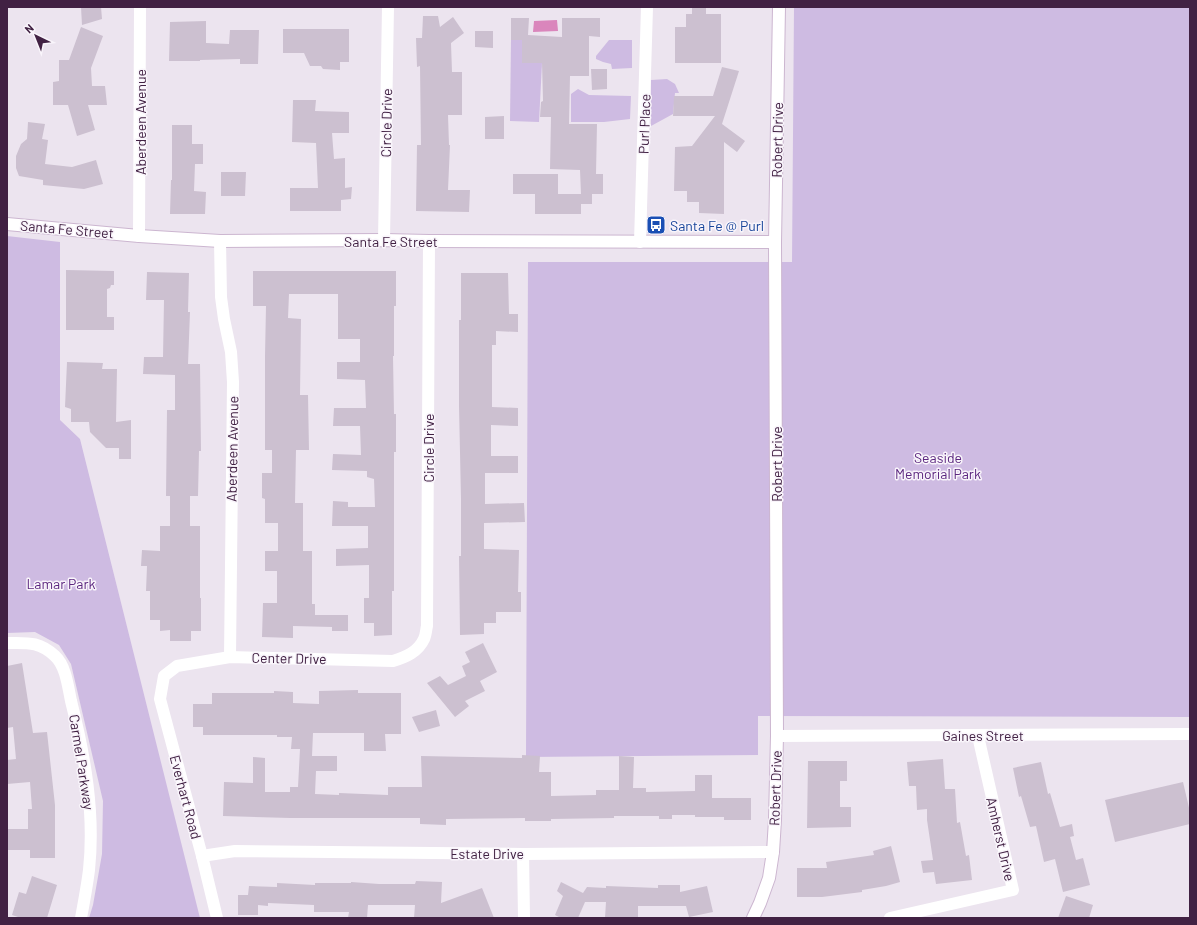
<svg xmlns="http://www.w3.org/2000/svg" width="1197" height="925" font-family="Barlow,sans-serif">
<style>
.green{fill:#cebbe2}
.water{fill:#da86bc}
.building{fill:#ccc0d0}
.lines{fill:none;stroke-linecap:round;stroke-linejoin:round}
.secondary-casing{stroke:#ccb6d0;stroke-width:14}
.street{stroke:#fff;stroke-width:12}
.secondary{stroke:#fff;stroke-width:12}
.labels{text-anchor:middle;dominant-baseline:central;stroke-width:3;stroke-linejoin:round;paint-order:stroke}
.street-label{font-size:14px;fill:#412143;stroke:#f9f5fb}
.transit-label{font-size:14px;fill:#164399;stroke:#f9f5fb;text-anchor:start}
.park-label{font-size:14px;fill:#5b267f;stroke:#f9f5fb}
</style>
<rect width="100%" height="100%" fill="#ece4ef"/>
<!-- green -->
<g class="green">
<path d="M794 7H1190V717L758 716V755L526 757 528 262H792Z"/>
<path d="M511 40H522L542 63 539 122 510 121Z"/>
<path d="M609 40H632V68L612 69 611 64 603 62 596 59V56Z"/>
<path d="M667 79 675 84 679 93H675L673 114 651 126V80Z"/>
<path d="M578 89 589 95 631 96 630 119 604 122H571V94Z"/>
<path d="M7 236 60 242V420L80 439 200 918H89L93 905 102 854 103 801 71 664 59 645 35 632 7 633Z"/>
</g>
<!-- water -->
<path class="water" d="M557 20 558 31 533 32 534 21Z"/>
<!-- building -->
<g class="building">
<path d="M81 7H101L102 19 82 25Z"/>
<path d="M692 7H706V14H721V63H675V27H686V14H692Z"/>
<path d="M423 16H438L440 27 453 17 464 33 451 43 452 72H462V115H448L449 145H450L448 190H470L469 212 416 211 417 145H421L420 66 417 67 416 38H422Z"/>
<path d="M511 18H529L528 35 562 37V18H600V37L589 36V76H570L569 124H597L596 174H603V194H592V204H581V214H535V194H513V174H558V194H581L580 170 550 169 551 117H540L541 102 543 101 542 63H522V40H511Z"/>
<path d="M206 21V43L229 44 230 30H259L258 64H240V59L200 60V61H169L170 22Z"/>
<path d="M81 27 103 36 91 68 92 86H105L107 105H88L95 130 77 136 68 105H53V82L59 81V60H69Z"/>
<path d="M283 29H349V62H340V70L323 69 321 66H310L304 53H283Z"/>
<path d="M475 31H493V48L475 47Z"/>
<path d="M722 67 739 71 722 124 745 141 737 152 724 142V214L699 213V202H687V191H674L675 147 692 146 715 116H673L674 96H713Z"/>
<path d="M591 69H607V89L592 90Z"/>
<path d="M293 100H316L315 111 349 112V133H332L334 159 345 158V188L352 187 351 199 341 200V211H290V188H318L316 143 292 142Z"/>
<path d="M504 116V139H485V117Z"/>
<path d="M28 122 45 124 42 139 48 140 45 164 72 167 96 160 103 184 84 189 43 185V180L19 176 16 168V156L21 144 27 139Z"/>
<path d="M172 125H192V144H203V164H195L194 191 206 192 205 214H170L171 180H172Z"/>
<path d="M221 172H246L245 196H221Z"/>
<path d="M66 270 114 271V285H111L110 288 107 289V317H114V330H66Z"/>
<path d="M253 271H396V306H394V356H393L394 414H396V452H394V591H392V635L374 636V623H364V598H369V565L336 566V549L368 548V526H332L333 501 348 502V507H375L374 479 367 477V471L332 470 333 454 361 455 360 426H333L334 408H366L365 380 337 379V362H360V339H338V294H289L288 318 301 319 300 395H308L309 450H296L295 503H303V551H312V604H315V615H348V631H332V627L293 626V638L262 637 263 603H277V571H265V551H278V523H265V499L262 498V473H272V450H265V356L266 306H253Z"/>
<path d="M147 272 189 273 188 312H190L188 364H200L201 451H199L198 496H190V526H200V598H201V631H191V641H170V630L160 631V620H150V591H146L147 566H141L142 550 160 551V526H170V496H166L167 410H175V375L143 374 144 357H163L164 300H146Z"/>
<path d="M461 273H508L509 314H518V332L496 331V345H492V407L518 408V426L491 425V456H518V473H485V504L524 503 525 522 484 523V549L519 550 518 592H521V612H496V623H484V634L460 635 459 556H461V499L459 406V320H461Z"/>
<path d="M67 362 103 363 102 369H117L116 422 131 420V459H119V448H106L90 432 89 422H71V409L65 407Z"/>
<path d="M483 643 497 672 480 681 485 691 465 701 469 706 455 717 427 683 440 676 448 685 466 676 462 666 470 662 465 652Z"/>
<path d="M22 663 33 733 47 732 55 805V858H30V850H7V829H28V809H32L30 782 7 784V760L16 759 13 727 7 728V666Z"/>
<path d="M358 690V693H401V734H385L386 751H364V733H313L312 756H337V771H316L315 794 339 795V793L388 795V787H422L421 756 522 758V755L540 756 539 772H551V796L596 795V790H619V756L634 757 633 788H646V792L695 791V775H712V798H751V820H724V817H695V815H672V819H659V816H614V818L551 819V821H525V818L446 819V825L420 824V818H290L223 816 224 782 253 783V757L265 758V792H290V787H298L300 749H291L292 737H277V735H203V727H193V704H212V693H274V691L293 692V703L319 704V691Z"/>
<path d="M436 710 440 726 419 732 412 717Z"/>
<path d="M943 759 945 789H955L957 823 960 822 966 856 969 855 972 880 936 884 934 872 923 873 921 861 933 860 927 820V809L917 810 916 786H909L907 762Z"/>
<path d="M808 761H847V781H840V807H851V827L807 828Z"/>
<path d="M1041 762 1048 794 1050 793 1060 827 1072 824 1074 836 1070 837 1076 860 1083 858 1090 885 1063 892 1055 859 1044 862 1036 826 1030 827 1021 796 1019 797 1013 768Z"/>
<path d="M1183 782 1190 812V824L1115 842 1105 800Z"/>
<path d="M891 846 900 882 886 886 862 890V892L822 897H797V868H827L826 862 874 855 873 851Z"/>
<path d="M32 876 57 885 47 918H21L12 915 19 892 26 894Z"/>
<path d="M416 881 442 882 441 903 482 888 494 918H414L415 905H368L367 918H348L349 912H314V905L268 903V906L258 905V915H238V895H248L249 886 277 887V883L315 885V883H351V882L379 884H415Z"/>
<path d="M561 882 583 893 587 887 606 888V886L658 888V885H680V892L707 886 713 912 689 917 686 906H638V918H605L606 902H585L578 918H561L555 915 563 896 557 891Z"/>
<path d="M1066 896 1093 905 1089 918H1058Z"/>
</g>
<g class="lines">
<defs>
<g id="secondary">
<path d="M7 224 139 236 220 241 384 240 429 241 775 242"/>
<path d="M753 918 760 903 769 878 773 852 775 820 777 736 775 242 779 7"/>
</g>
</defs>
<!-- secondary casing -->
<use href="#secondary" class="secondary-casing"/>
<!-- street -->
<g class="street">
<path d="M139 236 140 7"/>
<path d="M384 240 388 7"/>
<path d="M220 241 221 297 224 319 231 352 233 382 230 657"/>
<path d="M640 242 647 7"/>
<path d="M7 643C27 643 39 641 55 656 66 666 68 687 71 701 85 756 95 813 89 870 87 886 84 902 81 918"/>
<path d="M777 736 1190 734"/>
<path d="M523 854 524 918"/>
<path d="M202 856 235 851 523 854 773 852"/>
<path d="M217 918 202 856 160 699 164 676 177 666 230 657 393 661C406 657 418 652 424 639 426 635 426 630 427 626L429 241"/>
<path d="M890 918 1013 890 978 736"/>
</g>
<!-- secondary -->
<use href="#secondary" class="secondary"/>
</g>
<!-- icons -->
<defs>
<symbol id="bus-square" viewBox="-11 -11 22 22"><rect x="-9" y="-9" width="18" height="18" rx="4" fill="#1a4fb4" stroke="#f9f5fb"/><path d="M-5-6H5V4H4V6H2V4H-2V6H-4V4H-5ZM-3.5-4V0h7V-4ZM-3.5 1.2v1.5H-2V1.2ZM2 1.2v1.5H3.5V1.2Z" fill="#fff"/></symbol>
</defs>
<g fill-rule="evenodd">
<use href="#bus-square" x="645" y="214" width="22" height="22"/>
</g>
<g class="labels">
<!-- street labels -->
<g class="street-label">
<text transform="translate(140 122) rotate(-90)">Aberdeen Avenue</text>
<text transform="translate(386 123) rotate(-89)">Circle Drive</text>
<text transform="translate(644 124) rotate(-88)">Purl Place</text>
<text transform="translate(777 140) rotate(-89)">Robert Drive</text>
<text transform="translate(67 229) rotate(5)">Santa Fe Street</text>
<text x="391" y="241">Santa Fe Street</text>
<text transform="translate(428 448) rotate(-90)">Circle Drive</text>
<text transform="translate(232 449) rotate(-89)">Aberdeen Avenue</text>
<text transform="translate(776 464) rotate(-90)">Robert Drive</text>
<text transform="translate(289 658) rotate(1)">Center Drive</text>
<text x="983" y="735">Gaines Street</text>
<text transform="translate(82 762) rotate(81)">Carmel Parkway</text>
<text transform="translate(775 788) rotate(-88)">Robert Drive</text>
<text transform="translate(186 797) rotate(75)">Everhart Road</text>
<text transform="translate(1001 839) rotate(77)">Amherst Drive</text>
<text x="487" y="853">Estate Drive</text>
</g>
<!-- transit labels -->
<g class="transit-label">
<text x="670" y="225">Santa Fe @ Purl</text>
</g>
<!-- park labels -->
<g class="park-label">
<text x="938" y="457">Seaside<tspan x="938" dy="16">Memorial Park</tspan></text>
<text x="61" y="583">Lamar Park</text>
</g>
</g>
<!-- border -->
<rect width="1197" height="925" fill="none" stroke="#412143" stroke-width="16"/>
<!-- north arrow -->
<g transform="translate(36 36) rotate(317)" stroke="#f9f5fb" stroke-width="3" paint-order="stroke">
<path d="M0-3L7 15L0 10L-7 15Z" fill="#412143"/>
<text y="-6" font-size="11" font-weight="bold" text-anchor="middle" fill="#412143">N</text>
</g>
</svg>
